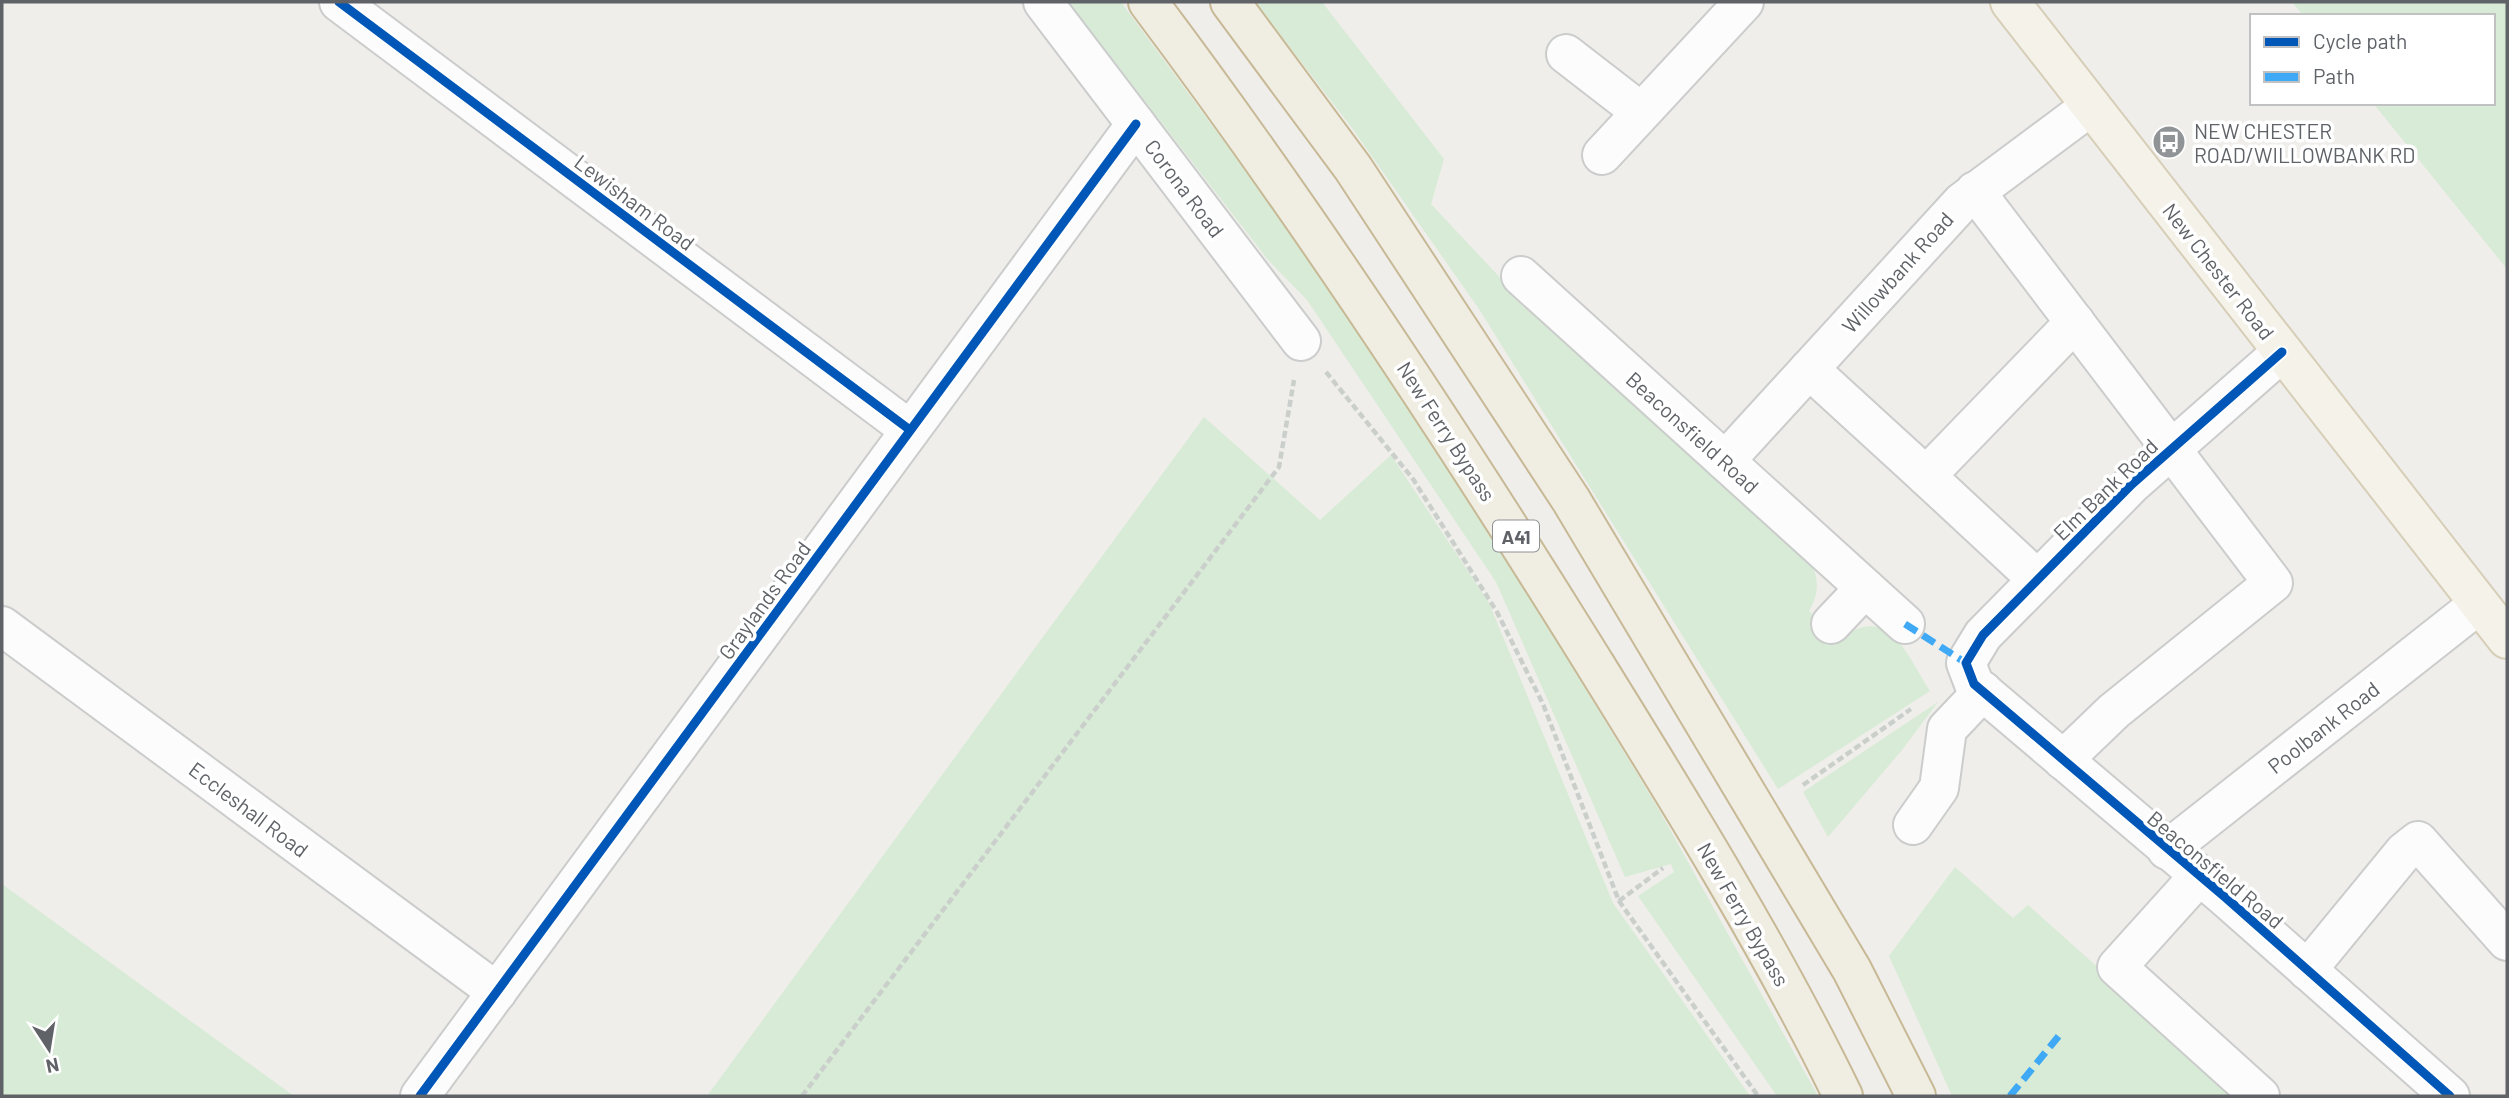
<svg xmlns="http://www.w3.org/2000/svg" width="2509" height="1098" font-family="Barlow,sans-serif">
<style>
.green{fill:#d8ebd6}
.lines{fill:none;stroke-linecap:round;stroke-linejoin:round}
.minor-casing{stroke:#cbcccc;stroke-width:42}
.major-casing{stroke:#d7ceb8;stroke-width:42}
.highway-casing{stroke:#c8b996;stroke-width:42}
.path{stroke:#cacfcc;stroke-width:4.5;stroke-dasharray:7 3.5;stroke-linecap:butt}
.minor{stroke:#fdfcfc;stroke-width:38}
.major{stroke:#f4f2e9;stroke-width:38}
.highway{stroke:#f0ede3;stroke-width:38}
.quiet{stroke:#3fa9f5;stroke-width:7;stroke-dasharray:14 7;stroke-linecap:butt}
.cycleway-casing{stroke:#fff;stroke-width:13}
.cycleway{stroke:#0057b8;stroke-width:9}
.labels{text-anchor:middle;dominant-baseline:central;stroke-width:7;stroke-linejoin:round;paint-order:stroke}
.shield{fill:#fff;stroke:#8f9295;stroke-width:2}
.shield-label{font-size:19px;font-weight:bold;fill:#5f6368}
.poi-label{font-size:21px;fill:#5f6368;stroke:#fff;text-anchor:start}
.street-label{font-size:21px;fill:#5f6368;stroke:#fff}
</style>
<rect width="100%" height="100%" fill="#efeeea"/>
<!-- green -->
<g class="green">
<path d="M1068 2H1121L1302 247 1446 460 1658 808 1818 1096H1777L1638 896 1674 872 1671 864 1625 877 1496 582 1307 300 1269 261Z"/>
<path d="M1255 2H1322L1444 159 1431 204 1507 285 1809 558C1819 577 1820 593 1809 611L1839 640C1888 601 1906 653 1930 691L1778 789 1479 309 1352 128Z"/>
<path d="M2292 2H2507V269L2373 103H2493V16H2304Z"/>
<path d="M1204 417 1320 520 1391 455 1489 603 1613 903 1750 1096H707Z"/>
<path d="M1938 702 1902 750 1828 837 1803 792Z"/>
<path d="M1955 867 2013 918 2028 905 2242 1096H1952L1889 956Z"/>
<path d="M2 884 294 1096H2Z"/>
</g>
<g class="lines">
<defs>
<g id="minor">
<path d="M339 2 910 430"/>
<path d="M1043 2 1301 341"/>
<path d="M1566 54 1641 112"/>
<path d="M1602 155 1744 2"/>
<path d="M1975 191 2273 583 2114 711 2063 760"/>
<path d="M1521 276 1905 624"/>
<path d="M2282 352 2132 484 1983 635 1966 663 1974 684 2225 897 2450 1096"/>
<path d="M1809 369 1926 476 2075 322"/>
<path d="M1725 461 1962 202 2091 106"/>
<path d="M1926 476 2037 579"/>
<path d="M1831 624 1865 588"/>
<path d="M2 626 497 992"/>
<path d="M1913 825 1939 788 1947 729 1983 691"/>
<path d="M2167 850 2479 604"/>
<path d="M2199 876 2117 967 2260 1096"/>
<path d="M2307 970 2404 852 2418 841 2507 941"/>
<path d="M420 1096 1136 124"/>
</g>
<path id="major" d="M2010 2 2507 639"/>
<g id="highway">
<path d="M1148 2C1305 211 1448 428 1586 650 1676 795 1768 942 1843 1096"/>
<path d="M1230 2 1353 168 1571 500 1852 970 1916 1096"/>
</g>
</defs>
<!-- minor casing -->
<use href="#minor" class="minor-casing"/>
<!-- major casing -->
<use href="#major" class="major-casing"/>
<!-- highway casing -->
<use href="#highway" class="highway-casing"/>
<!-- path -->
<g class="path">
<path d="M1326 372 1413 479 1497 612 1543 704 1619 901 1758 1096"/>
<path d="M1803 785 1911 709"/>
<path d="M1619 901 1663 868"/>
<path d="M802 1096 1279 467 1294 380"/>
</g>
<!-- minor -->
<use href="#minor" class="minor"/>
<!-- major -->
<use href="#major" class="major"/>
<!-- highway -->
<use href="#highway" class="highway"/>
<!-- quiet -->
<g class="quiet">
<path d="M1905 624 1966 663"/>
<path d="M2010 1096 2062 1032"/>
</g>
<defs>
<g id="cycleway">
<path d="M339 2 910 430"/>
<path d="M2282 352 2132 484 1983 635 1966 663 1974 684 2225 897 2450 1096"/>
<path d="M420 1096 1136 124"/>
</g>
</defs>
<!-- cycleway casing -->
<use href="#cycleway" class="cycleway-casing"/>
<!-- cycleway -->
<use href="#cycleway" class="cycleway"/>
</g>
<!-- icons -->
<defs>
<symbol id="bus-disc" viewBox="-11 -11 22 22"><circle r="9.5" fill="#919496" stroke="#fff"/><path d="M-5-6H5V4H4V6H2V4H-2V6H-4V4H-5ZM-3.5-4V0h7V-4ZM-3.5 1.2v1.5H-2V1.2ZM2 1.2v1.5H3.5V1.2Z" fill="#fff"/></symbol>
</defs>
<g fill-rule="evenodd">
<use href="#bus-disc" x="2150" y="123" width="38" height="38"/>
</g>
<g class="labels">
<!-- shield labels -->
<rect class="shield" x="1493" y="520.5" width="46" height="31" rx="5"/>
<g class="shield-label">
<text x="1516" y="536">A41</text>
</g>
<!-- poi labels -->
<g class="poi-label">
<text x="2194" y="130">NEW CHESTER<tspan x="2194" dy="24">ROAD/WILLOWBANK RD</tspan></text>
</g>
<!-- street labels -->
<g class="street-label">
<text transform="translate(1185 188) rotate(53)">Corona Road</text>
<text transform="translate(635 202) rotate(37)">Lewisham Road</text>
<text transform="translate(2219 271) rotate(52)">New Chester Road</text>
<text transform="translate(1897 272) rotate(-48)">Willowbank Road</text>
<text transform="translate(1447 431) rotate(57)">New Ferry Bypass</text>
<text transform="translate(1693 432) rotate(42)">Beaconsfield Road</text>
<text transform="translate(2105 489) rotate(-44)">Elm Bank Road</text>
<text transform="translate(764 600) rotate(-54)">Graylands Road</text>
<text transform="translate(2323 727) rotate(-38)">Poolbank Road</text>
<text transform="translate(249 809) rotate(37)">Eccleshall Road</text>
<text transform="translate(2216 869) rotate(40)">Beaconsfield Road</text>
<text transform="translate(1744 914) rotate(60)">New Ferry Bypass</text>
</g>
</g>
<!-- border -->
<rect width="2509" height="1098" fill="none" stroke="#5f6368" stroke-width="7"/>
<!-- legend -->
<rect x="2250" y="14" width="245" height="91" fill="#ffffff" stroke="#bfc1c3" stroke-width="2"/>
<rect x="2264" y="37" width="35" height="10" fill="#0057b8" stroke="#bfc1c3" stroke-width="2"/>
<text x="2313" y="49" font-size="21" fill="#5f6368">Cycle path</text>
<rect x="2264" y="72" width="35" height="10" fill="#3fa9f5" stroke="#bfc1c3" stroke-width="2"/>
<text x="2313" y="84" font-size="21" fill="#5f6368">Path</text>
<!-- north arrow -->
<g transform="translate(49 1049) rotate(168)" stroke="#ffffff" stroke-width="5" paint-order="stroke">
<path d="M0-5L12 26L0 18L-12 26Z" fill="#5f6368"/>
<text y="-10" font-size="19" font-weight="bold" text-anchor="middle" fill="#5f6368">N</text>
</g>
</svg>
